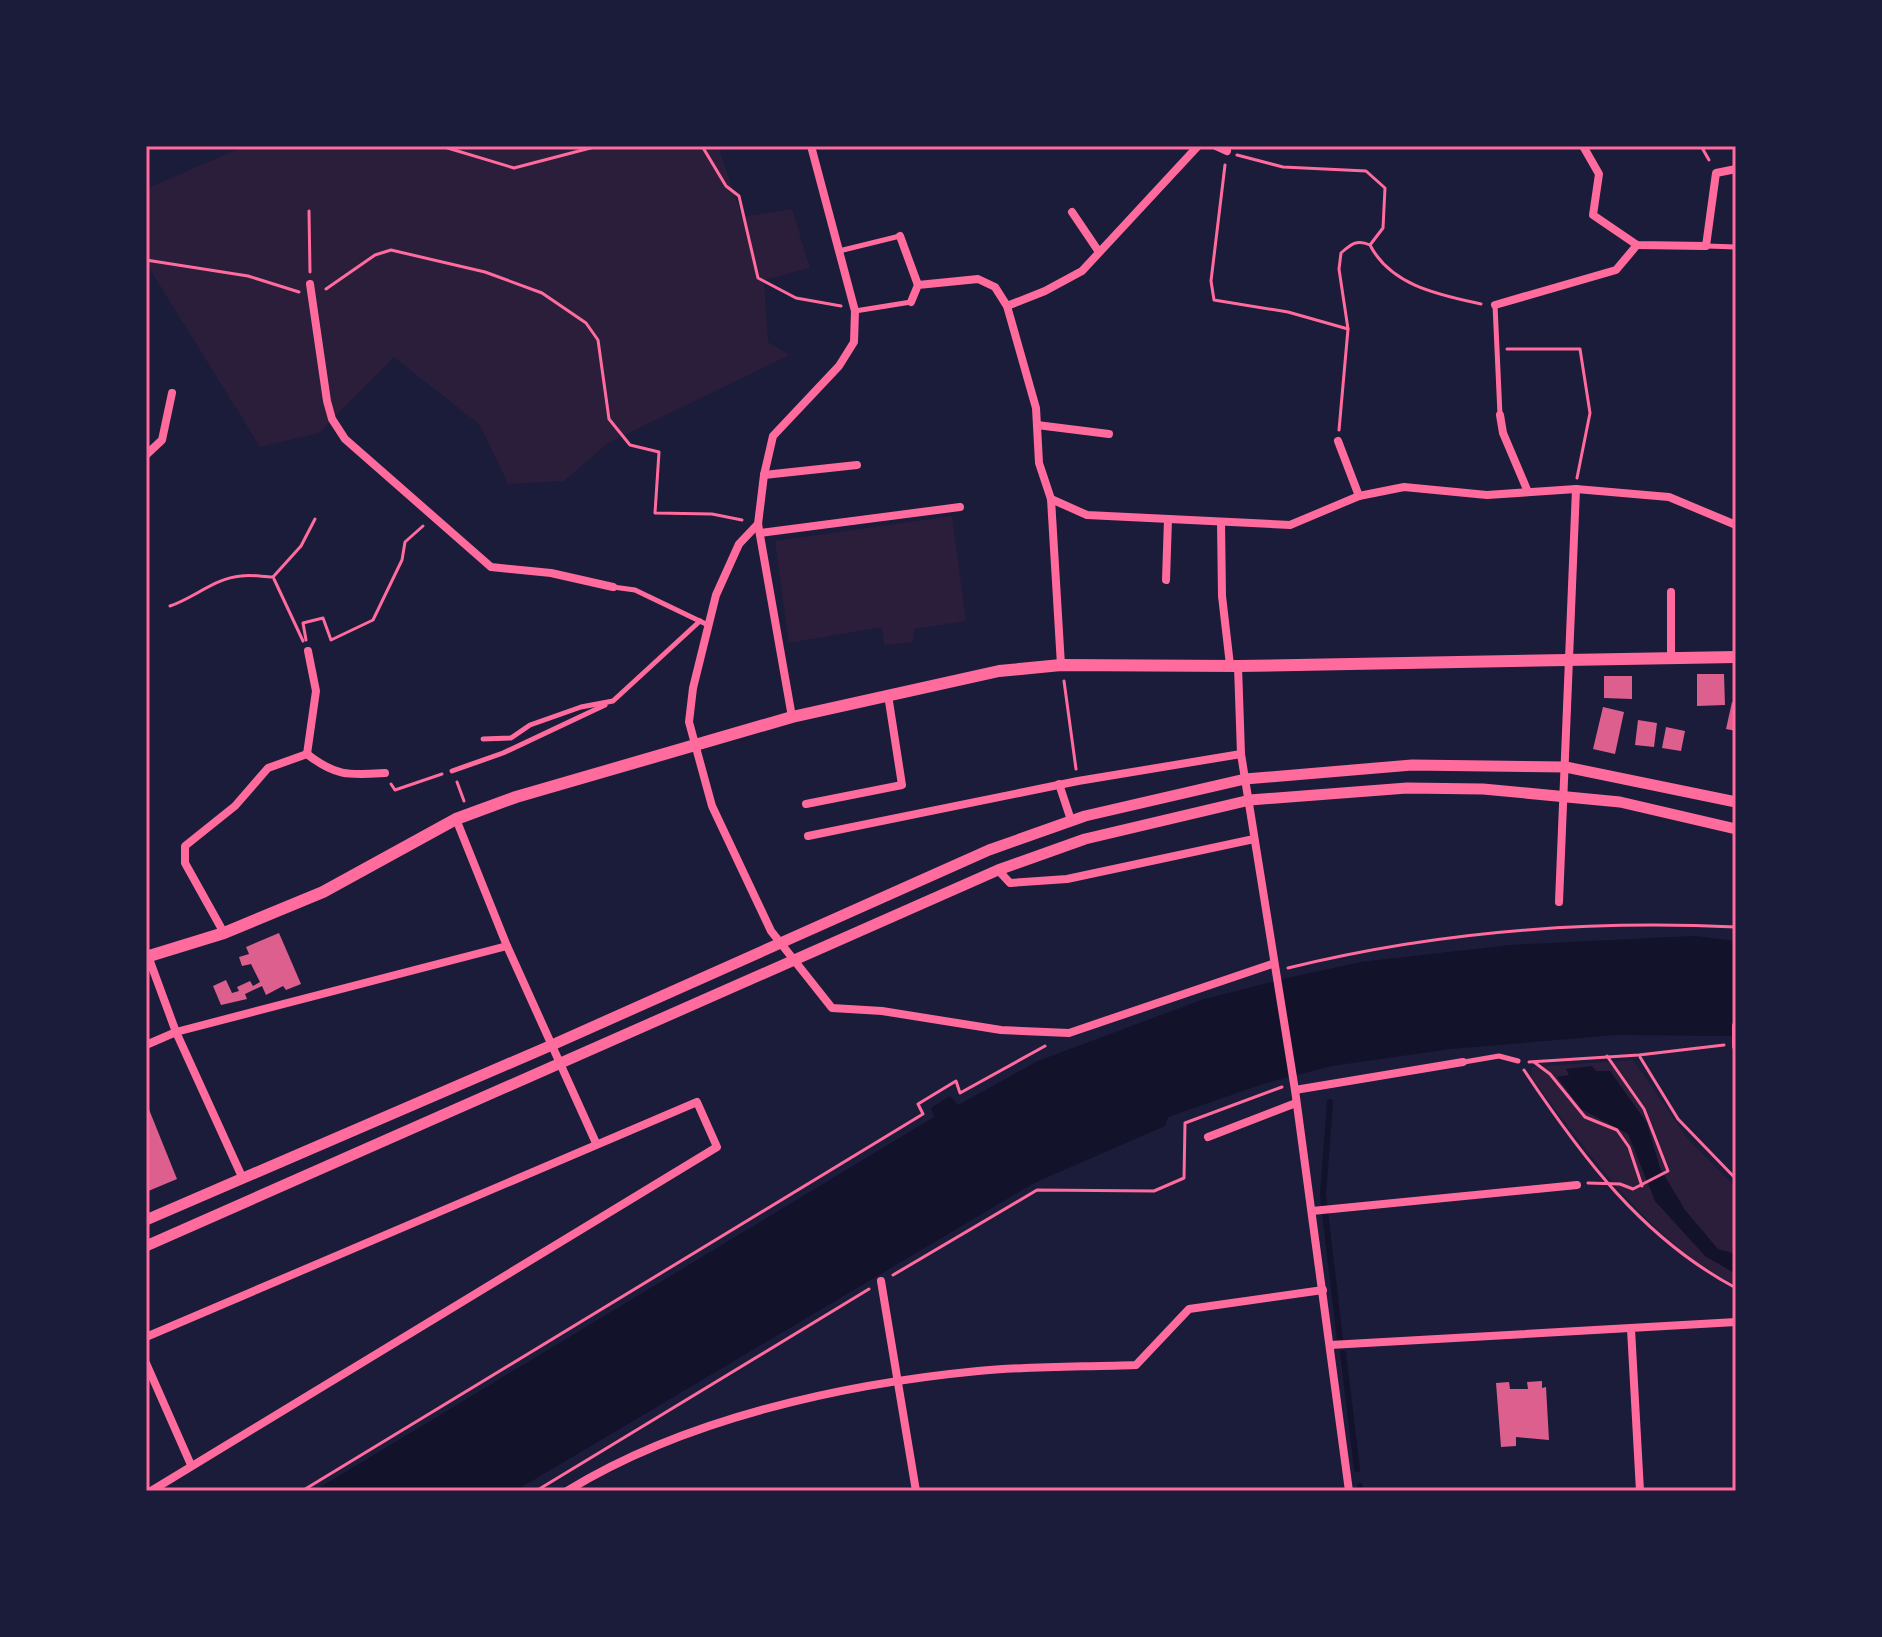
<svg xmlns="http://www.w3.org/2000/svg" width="1882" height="1637" font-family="Quicksand,sans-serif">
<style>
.green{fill:#2a1e3b}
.water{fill:#12122b}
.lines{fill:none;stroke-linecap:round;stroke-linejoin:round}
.stream{stroke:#12122b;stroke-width:6}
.building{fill:#dd5f8e}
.path{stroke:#ff6b9d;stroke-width:3}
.service{stroke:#ff6b9d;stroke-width:5}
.minor{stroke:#ff6b9d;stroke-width:8}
.tertiary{stroke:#ff6b9d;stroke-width:11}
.secondary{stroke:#ff6b9d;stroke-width:12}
.neatline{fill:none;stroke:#ff6b9d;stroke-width:3}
</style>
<rect width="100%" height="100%" fill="#1b1b3a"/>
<!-- green -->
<g class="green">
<path d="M245 146H718L742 217 792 209 810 268 764 280 768 342 790 355 608 443 564 481 508 484 480 425 394 357 319 433 260 447 146 263V189Z"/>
<path d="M952 516 966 621 914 629 913 642 884 645 882 627 789 643 775 541Z"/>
<path d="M1633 1060 1687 1138 1736 1188V1285C1651 1244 1587 1150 1531 1077L1532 1067Z"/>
</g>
<!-- water -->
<g class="water">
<path d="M1694 936 1736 941V1036L1616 1035 1451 1049 1332 1066 1266 1083 1168 1117 1165 1126 1034 1183 515 1491H314L934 1117 931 1108 950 1096 958 1105 1038 1061 1201 1000 1283 979 1361 962 1510 945Z"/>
<path d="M1592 1066 1596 1071H1610L1647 1123 1660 1168 1685 1210 1718 1249 1736 1254V1274L1705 1256 1655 1201 1628 1134 1581 1109 1557 1077 1569 1075 1566 1069Z"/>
</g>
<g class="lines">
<!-- stream -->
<g class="stream">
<path d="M1330 1102 1323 1195 1340 1340"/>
<path d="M1343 1353 1357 1469"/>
<path d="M1360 1486 1361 1491"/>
</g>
</g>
<!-- building -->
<g class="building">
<path d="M1697 674H1724L1725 705 1697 706Z"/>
<path d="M1604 676H1632V699L1604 698Z"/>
<path d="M1732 702 1736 703V731L1726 729Z"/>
<path d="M1603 707 1624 712 1615 754 1593 749Z"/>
<path d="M1638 720 1657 723 1654 747 1635 745Z"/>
<path d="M1666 727 1685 731 1681 751 1662 748Z"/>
<path d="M279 933 301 984 286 990 283 986 266 995 262 986 245 994 247 999 221 1005 213 986 226 980 232 993 239 991 237 987 250 981 253 986 260 982 251 964 242 966 239 957 249 954 246 947Z"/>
<path d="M146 1102 177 1179 146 1192Z"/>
<path d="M1542 1381V1388L1546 1387 1549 1440 1516 1437V1446L1501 1447 1496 1383 1509 1382 1510 1389H1528L1527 1382Z"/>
</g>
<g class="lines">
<!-- path -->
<g class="path">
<path d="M441 146 514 168 598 146"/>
<path d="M702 146 726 186 739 196 758 278 796 298 841 306"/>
<path d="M1701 146 1709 160"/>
<path d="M1237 155 1283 167 1366 171 1385 188 1383 228 1370 245C1391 286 1440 295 1481 304"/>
<path d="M1225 165 1211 281 1214 300 1288 312 1348 329"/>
<path d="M309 211 310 272"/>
<path d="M146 260 248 276 299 292"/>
<path d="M326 289 375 255 391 250 485 272 542 293 586 323 598 340 609 419 630 445 659 452 655 513 712 514 742 520"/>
<path d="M1507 349H1580L1590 413 1577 478"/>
<path d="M1339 430 1348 329 1339 269 1341 253C1351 244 1357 239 1370 245"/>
<path d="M273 577 301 546 315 519"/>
<path d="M274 579 303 641"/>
<path d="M170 606C194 598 215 578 241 576 251 574 263 577 273 577"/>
<path d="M306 640 303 623 323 618 331 640 373 620 402 560 405 542 423 526"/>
<path d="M1064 681 1076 769"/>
<path d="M457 782 464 801"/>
<path d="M391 784 395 790 442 774"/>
<path d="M1288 968C1434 932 1586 920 1736 927"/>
<path d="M1640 1057 1678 1119 1736 1179"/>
<path d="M1529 1062 1639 1055 1724 1045"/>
<path d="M1534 1062 1550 1074 1585 1117 1617 1130 1629 1147 1642 1186"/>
<path d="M1524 1070C1582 1157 1642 1238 1736 1288"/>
<path d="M1588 1183 1620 1184 1633 1189 1668 1171 1644 1109 1607 1056"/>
<path d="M893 1275 1037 1190 1154 1191 1184 1178 1185 1123 1282 1087"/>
<path d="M302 1491 923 1114 918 1104 956 1081 960 1093 1045 1046"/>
<path d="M536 1491 869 1289"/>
</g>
<!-- service -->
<g class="service">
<path d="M1707 246 1736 247"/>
<path d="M839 251 900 236"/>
<path d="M1495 305 1500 415"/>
<path d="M855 311 911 302"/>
<path d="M613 587 635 590 708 625"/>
<path d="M483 739 511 738 530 725 581 707 613 701 700 621"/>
<path d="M452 771 503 753 605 705"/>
<path d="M1464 1062 1499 1056 1518 1061"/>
</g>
<!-- minor -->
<g class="minor">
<path d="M1216 146 1227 151"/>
<path d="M1583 146 1599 174 1593 215 1637 245 1706 246 1716 173 1736 169"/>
<path d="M1072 212 1099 252"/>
<path d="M900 236 918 285"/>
<path d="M310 284 327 401 332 419 345 439 491 567 551 573 613 587"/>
<path d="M911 302 918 285 978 279 995 287 1007 306 1036 408 1039 463 1051 499 1061 665"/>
<path d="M1495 305 1616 270 1637 245"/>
<path d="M1007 306 1045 291 1082 271 1198 146"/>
<path d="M1500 415 1503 433 1528 492"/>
<path d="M1037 425 1109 434"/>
<path d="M1338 441 1359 496"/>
<path d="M146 455 162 440 172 393"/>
<path d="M764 475 857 465"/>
<path d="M1051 499 1087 515 1290 525 1359 496 1404 487 1487 495 1576 489 1669 497 1736 525"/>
<path d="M1221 522 1222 596 1230 665"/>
<path d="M758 524 739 544 716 595 693 688 689 722 712 806 771 931 832 1008 882 1011 1001 1030 1069 1033 1272 964"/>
<path d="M760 533 960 507"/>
<path d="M1166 580 1168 519"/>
<path d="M1671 658V592"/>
<path d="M1238 666 1241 754 1295 1090 1349 1491"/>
<path d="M792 717 758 524 764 475 773 436 839 366 854 342 855 311 811 146"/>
<path d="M307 754 316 691 308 651"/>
<path d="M307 754C336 777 350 775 385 773"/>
<path d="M1059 784 1071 820"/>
<path d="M806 804 902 785 888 695"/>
<path d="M456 819 507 946 596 1143"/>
<path d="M808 836 1078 781 1241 754"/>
<path d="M998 870 1010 883 1067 879 1254 839"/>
<path d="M1559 902 1576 489"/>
<path d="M224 933 185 863V846L235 806 268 768 307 754"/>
<path d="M148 956 176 1032 243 1179"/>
<path d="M1736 1026V1046"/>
<path d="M146 1045 176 1032 507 946"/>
<path d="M1295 1090 1463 1062"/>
<path d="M1208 1137 1296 1103"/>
<path d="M1312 1211 1577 1185"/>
<path d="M881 1281 916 1491"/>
<path d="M1631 1329 1640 1491"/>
<path d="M146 1337 697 1102 717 1147 151 1491"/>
<path d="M1330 1345 1736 1322"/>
<path d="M146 1363 191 1465"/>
<path d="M567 1491C684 1419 842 1384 978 1371 1030 1366 1084 1367 1136 1365L1189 1309 1323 1290"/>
</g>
<!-- tertiary -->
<g class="tertiary">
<path d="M146 1220 552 1045 989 850 1085 816 1245 779 1412 765 1566 767 1736 802"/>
<path d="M146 1246 998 870 1085 839 1250 800 1407 788 1483 789 1620 802 1736 829"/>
</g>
<!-- secondary -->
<path class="secondary" d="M146 957 224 933 323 892 456 819 516 797 792 717 999 671 1061 665 1238 666 1736 657"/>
</g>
<!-- border -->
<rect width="1882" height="1637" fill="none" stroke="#1b1b3a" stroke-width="296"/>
<rect x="148" y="148" width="1586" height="1341" class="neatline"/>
</svg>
